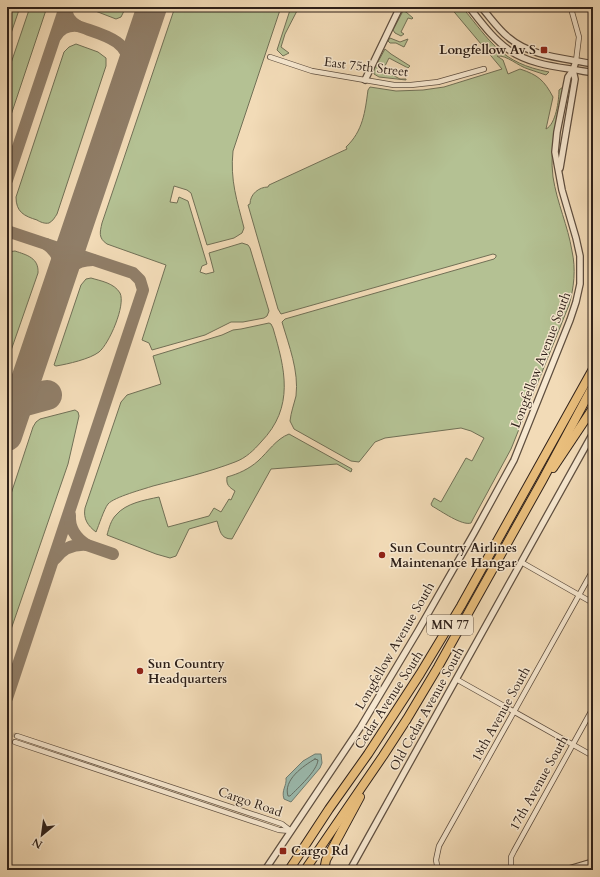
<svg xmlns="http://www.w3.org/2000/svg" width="600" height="877" font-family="Cardo,serif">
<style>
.green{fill:#b4c193;stroke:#717056}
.water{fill:#9bbbaf;stroke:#6f7d73}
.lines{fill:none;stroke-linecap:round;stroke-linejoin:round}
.shore{stroke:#646e64;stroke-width:1}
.taxiway{stroke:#907e68;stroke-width:12}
.runway{stroke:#907e68;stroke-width:30}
.minor-tunnel{stroke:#cbb697;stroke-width:4.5;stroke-dasharray:4.5 2;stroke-linecap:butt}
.minor-casing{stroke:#5f4f40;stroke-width:6}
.tertiary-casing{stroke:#5f4f40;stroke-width:8}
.motorway-casing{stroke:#2e2019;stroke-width:10}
.minor{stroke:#f7e8d0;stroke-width:4.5}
.tertiary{stroke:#f7e8d0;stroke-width:5.5}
.motorway{stroke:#e9be7c;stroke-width:8}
.poi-dot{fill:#8f2418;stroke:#f7e8d0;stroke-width:1.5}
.labels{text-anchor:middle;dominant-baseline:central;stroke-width:3;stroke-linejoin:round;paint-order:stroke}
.shield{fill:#f7e8d0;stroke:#6a5c50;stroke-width:1}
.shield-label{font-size:12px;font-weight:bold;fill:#2e2019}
.poi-label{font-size:13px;font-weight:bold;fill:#2e2019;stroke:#f7e8d0;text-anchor:start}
.street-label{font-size:13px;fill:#2e2019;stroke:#f7e8d0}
</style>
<rect width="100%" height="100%" fill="#f2dbb7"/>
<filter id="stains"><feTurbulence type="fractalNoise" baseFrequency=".005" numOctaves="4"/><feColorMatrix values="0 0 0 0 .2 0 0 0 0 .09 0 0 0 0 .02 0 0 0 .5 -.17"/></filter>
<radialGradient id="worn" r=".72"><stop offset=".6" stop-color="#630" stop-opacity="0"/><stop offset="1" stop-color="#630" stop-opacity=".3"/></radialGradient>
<!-- green -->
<g class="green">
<path d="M7 7H20L7 45Z"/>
<path d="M30 7H47L7 127V75Z"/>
<path d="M85 7H126L121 17 116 19Z"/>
<path d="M175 7H281L233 151C230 181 237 200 244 228L242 233 234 238 207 245 191 193 187 190 174 186 170 202 177 203 179 197 188 201 207 264 202 266 200 272 206 274 214 272 209 253 242 243 248 245 250 248 269 311 267 316 264 318 243 322H231L205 335 152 350 149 343 142 340 166 265 107 244C98 238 100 232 102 223Z"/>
<path d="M291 7H299L285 34 281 47 289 53 283 56 277 50Z"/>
<path d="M446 7H462C491 42 501 63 549 72L546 75C540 73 534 71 528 69 518 66 507 55 497 56L503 60 508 74 520 69C538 75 544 80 553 97L546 129C556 124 559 100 559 90L563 87C558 117 549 147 553 177 557 203 568 226 572 251 576 269 574 288 569 305L511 449 473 519 471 523C462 526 441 511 432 506L431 504 434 498 441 502 466 458 472 461 484 438 471 431 461 428 385 438 375 442 359 462 351 461 294 429 290 421C291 412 294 404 296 396 299 371 289 346 282 322L285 319 494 259 496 257V255L493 254 281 314 278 309 248 205 250 204C250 194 259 187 268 187L269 185 347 149 346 147C363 131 365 112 368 90L370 87 396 91 423 90 444 87 502 69 450 7 448 9Z"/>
<path d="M403 11 406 12 413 18 412 19 408 18 401 32 404 34 401 36 395 33 393 30Z"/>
<path d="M390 38 400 42 408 39 404 47 396 43H390L388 41Z"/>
<path d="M76 44 98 52 106 58V66L57 214C55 217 53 221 49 223 45 224 40 222 37 220 24 216 16 212 16 197L64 52 69 47Z"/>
<path d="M385 49 391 54 410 66 408 68 389 58 383 70 400 79H406V80L379 77 374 74V69Z"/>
<path d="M15 251C27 255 39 258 38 273L7 362V252Z"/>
<path d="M91 278C101 281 114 283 120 293 126 305 109 344 99 352 90 359 68 364 56 366L54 365 81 285 86 279Z"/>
<path d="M269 323 271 324 273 328C285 369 295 407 261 442 254 450 246 458 235 462 209 472 180 479 153 486 144 489 114 497 108 504 104 509 99 525 96 532 88 526 83 519 85 508L121 402 127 395 161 384 153 356 222 335 233 330 241 329Z"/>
<path d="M75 410 78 412 79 416 68 464 7 641V506L33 427 36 422 40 419Z"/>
<path d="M289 434 352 469 351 472 337 464 271 469 232 539C220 539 220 530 217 521L189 529 176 556 170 558 156 554 107 535C109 528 111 520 116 515 126 503 145 500 159 497L168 527 209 516 214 508 221 512 229 499 231 500 235 491C229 487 226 485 227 477 238 474 249 469 258 461 268 452 276 439 289 434Z"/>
</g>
<!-- water -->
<path class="water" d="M315 754H321L322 763 320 768 291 802 284 799C281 790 287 786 286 778L303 761Z"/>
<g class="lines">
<!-- shore -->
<path class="shore" d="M315 759 318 760C317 771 298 788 290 796H288C283 780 303 766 315 759Z"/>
<!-- taxiway -->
<g class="taxiway">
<path d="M78 26C99 34 131 39 129 68 129 74 127 80 125 86"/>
<path d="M56 36C61 28 69 25 78 26 70 22 66 16 66 7"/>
<path d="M7 180 65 7"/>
<path d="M7 231 133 273 140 280 143 290 7 698"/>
<path d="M46 244C64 256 61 274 56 292 65 274 70 260 93 260"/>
<path d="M87 545 113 554"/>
<path d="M55 559C63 548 74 544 87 545 76 538 69 528 70 515"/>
</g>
<!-- runway -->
<g class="runway">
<path d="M7 406 47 395"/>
<path d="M7 436 152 7"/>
</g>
<!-- minor-tunnel -->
<g class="minor-tunnel">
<path d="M7 732 17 736"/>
<path d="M7 739 15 742"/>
</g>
<defs>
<g id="minor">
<path d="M572 12 579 37 576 61"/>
<path d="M270 57 312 71 394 85H411L438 82 484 69"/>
<path d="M587 444 593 447"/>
<path d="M521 562 593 603"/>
<path d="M456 679 593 756"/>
<path d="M17 736 282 824 291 831"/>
<path d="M15 742 279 830 291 831"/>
<path d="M438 870 436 860 439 846 593 570"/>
<path d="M511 870V857L514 851 593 708"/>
</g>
<g id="tertiary">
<path d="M469 7C481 22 493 39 509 50 534 67 565 67 593 73"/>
<path d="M481 7C490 17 498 29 508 37 531 57 564 58 593 64"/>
<path d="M365 80 400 7"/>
<path d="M560 168 575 79 573 70"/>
<path d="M265 870 360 728 418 631 474 533 514 460 570 320 576 302 580 284V256L576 238 562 190 555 152 557 132 568 77 573 70 576 61"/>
<path d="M350 870 593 433"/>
<path d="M566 870 593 862"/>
</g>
<g id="motorway">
<path d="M553 468 593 408"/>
<path d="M289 870 329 809 368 754 420 674 461 606 593 369"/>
<path d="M305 870 383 756 407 719 438 667 542 481 593 386"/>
<path d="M324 870 326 860 360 797"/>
</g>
</defs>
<!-- minor casing -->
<use href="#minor" class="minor-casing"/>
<!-- tertiary casing -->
<use href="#tertiary" class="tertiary-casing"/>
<!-- motorway casing -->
<use href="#motorway" class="motorway-casing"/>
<!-- minor -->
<use href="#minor" class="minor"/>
<!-- tertiary -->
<use href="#tertiary" class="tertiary"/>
<!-- motorway -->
<use href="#motorway" class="motorway"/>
</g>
<!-- markers -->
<g class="poi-dot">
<rect x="540" y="46" width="8" height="8" rx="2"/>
<circle cx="382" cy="555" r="4"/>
<circle cx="140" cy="671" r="4"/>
<rect x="279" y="847" width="8" height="8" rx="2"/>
</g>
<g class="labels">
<!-- shield labels -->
<rect class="shield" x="427" y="615" width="46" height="20" rx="3"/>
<g class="shield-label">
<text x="450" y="625">MN 77</text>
</g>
<!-- poi labels -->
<g class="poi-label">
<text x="536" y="50" text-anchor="end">Longfellow Av S</text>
<text x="390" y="548">Sun Country Airlines<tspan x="390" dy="15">Maintenance Hangar</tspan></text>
<text x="148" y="664">Sun Country<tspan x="148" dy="15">Headquarters</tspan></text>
<text x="291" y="851">Cargo Rd</text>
</g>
<!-- street labels -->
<g class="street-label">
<text transform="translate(366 67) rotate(7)">East 75th Street</text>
<text transform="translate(541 360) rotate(-69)">Longfellow Avenue South</text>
<text transform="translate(395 646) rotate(-60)">Longfellow Avenue South</text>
<text transform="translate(389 700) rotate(-57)">Cedar Avenue South</text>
<text transform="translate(427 709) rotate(-61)">Old Cedar Avenue South</text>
<text transform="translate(501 714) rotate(-61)">18th Avenue South</text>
<text transform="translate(539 783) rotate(-61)">17th Avenue South</text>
<text transform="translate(250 802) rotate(19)">Cargo Road</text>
</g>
</g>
<!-- margin -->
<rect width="600" height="877" fill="none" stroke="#f2dbb7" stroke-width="24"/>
<rect x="8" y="8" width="584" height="861" fill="none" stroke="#2e2019" stroke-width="2"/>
<rect x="12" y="12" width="576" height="853" fill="none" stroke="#2e2019"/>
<!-- north arrow -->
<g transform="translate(42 835) rotate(209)" stroke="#f7e8d0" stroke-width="3" paint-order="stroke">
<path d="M0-3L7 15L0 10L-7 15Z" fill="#2e2019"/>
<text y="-6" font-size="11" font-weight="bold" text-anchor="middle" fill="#2e2019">N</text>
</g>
<rect width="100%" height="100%" filter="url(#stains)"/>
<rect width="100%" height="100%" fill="url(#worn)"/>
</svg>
